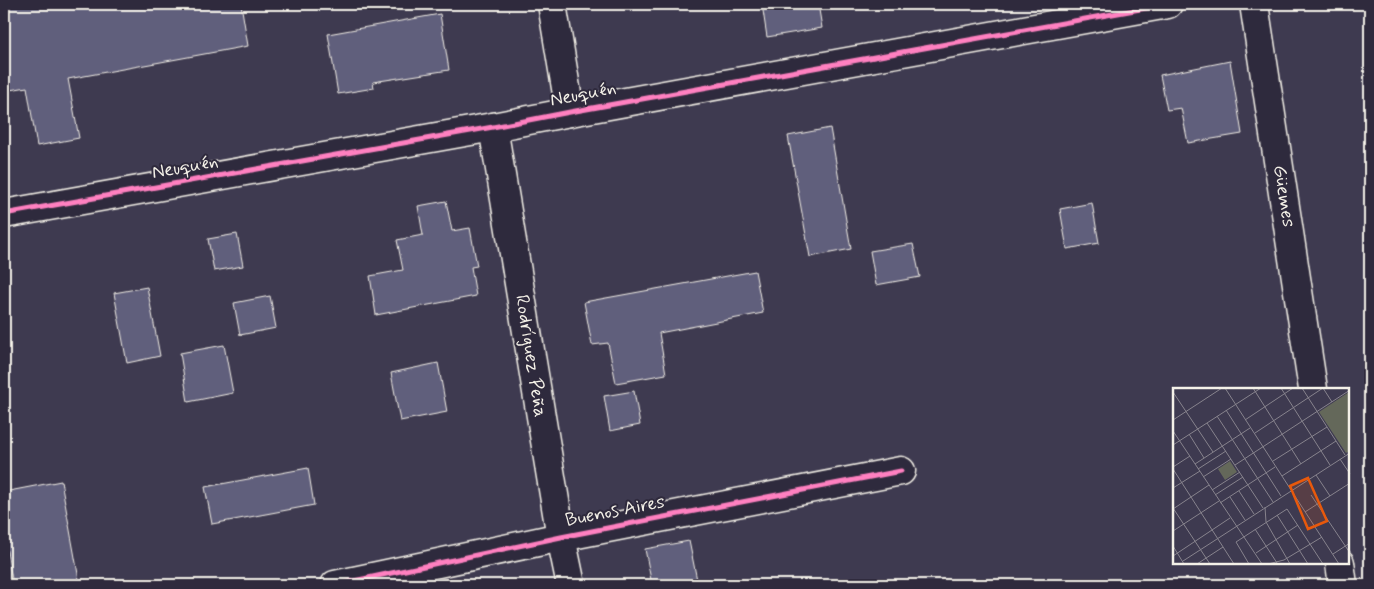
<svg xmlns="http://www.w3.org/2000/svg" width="1374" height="589" font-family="Mynerve,sans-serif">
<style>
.building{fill:#615e7c;stroke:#f4f1e8}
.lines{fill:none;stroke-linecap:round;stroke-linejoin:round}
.minor-casing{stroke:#f4f1e8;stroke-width:31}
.tertiary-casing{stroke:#f4f1e8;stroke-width:31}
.minor{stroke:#2f2a3d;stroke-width:28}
.tertiary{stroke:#2f2a3d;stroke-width:28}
.cycleway-casing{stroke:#2f2a3d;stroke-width:8}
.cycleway{stroke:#ff80c0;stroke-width:5}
.labels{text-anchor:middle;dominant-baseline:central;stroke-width:4;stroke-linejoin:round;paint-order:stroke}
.street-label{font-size:19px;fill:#f4f1e8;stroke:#2f2a3d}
.inset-road{fill:none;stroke:#87838d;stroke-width:1}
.view{fill:#e8590c;fill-opacity:0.15;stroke:#e8590c;stroke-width:2.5}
.inset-edge{fill:none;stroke:#f4f1e8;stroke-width:2.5}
</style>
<rect width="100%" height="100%" fill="#3e3a50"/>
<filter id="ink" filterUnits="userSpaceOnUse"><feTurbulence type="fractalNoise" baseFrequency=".02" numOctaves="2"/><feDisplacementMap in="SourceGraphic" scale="10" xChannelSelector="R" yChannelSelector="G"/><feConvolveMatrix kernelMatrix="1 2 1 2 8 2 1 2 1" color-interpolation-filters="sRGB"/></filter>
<g filter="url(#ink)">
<!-- building -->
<g class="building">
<path d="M4 4H241L248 46 68 79 79 138 37 146 27 87 4 91Z"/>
<path d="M762 4H818L822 28 767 37Z"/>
<path d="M440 14 449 70 373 82 374 88 338 94 328 34Z"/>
<path d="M1230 61 1242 134 1188 143 1181 108 1167 110 1160 75Z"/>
<path d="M830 128 851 249 810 257 788 136Z"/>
<path d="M446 201 452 231 470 228 477 266 471 267 476 296 376 315 370 276 403 270 397 240 423 235 418 206Z"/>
<path d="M1092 203 1099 243 1067 249 1060 209Z"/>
<path d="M237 234 243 266 214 271 208 239Z"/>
<path d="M913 244 920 277 876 285 870 251Z"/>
<path d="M755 271 763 313 659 333 666 374 616 383 608 343 592 345 584 302Z"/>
<path d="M147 287 160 356 127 363 114 293Z"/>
<path d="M270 296 276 328 240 335 234 303Z"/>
<path d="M224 345 233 393 188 402 180 353Z"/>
<path d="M438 363 447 412 400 421 391 373Z"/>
<path d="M634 391 640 425 610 431 604 396Z"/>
<path d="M308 468 314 505 212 524 205 487Z"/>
<path d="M61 481 80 585H13L4 535V492Z"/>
<path d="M689 541 698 585H652L645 549Z"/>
</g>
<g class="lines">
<defs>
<g id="minor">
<path d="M552 4 570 112"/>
<path d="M493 127 561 537 571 585"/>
<path d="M335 585 561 537 901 471"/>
</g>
<g id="tertiary">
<path d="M1254 4 1313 389"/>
<path d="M4 214 493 127 570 112 1168 4"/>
<path d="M1340 563 1343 585"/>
</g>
</defs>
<!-- minor casing -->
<use href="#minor" class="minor-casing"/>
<!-- tertiary casing -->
<use href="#tertiary" class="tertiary-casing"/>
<!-- minor -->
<use href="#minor" class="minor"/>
<!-- tertiary -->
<use href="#tertiary" class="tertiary"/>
<defs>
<g id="cycleway">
<path d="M4 214 493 127 570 112 1168 4"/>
<path d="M335 585 561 537 901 471"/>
</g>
</defs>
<!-- cycleway casing -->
<use href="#cycleway" class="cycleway-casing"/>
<!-- cycleway -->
<use href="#cycleway" class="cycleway"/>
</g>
</g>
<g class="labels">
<!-- street labels -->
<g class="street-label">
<text transform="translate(583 94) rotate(-11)">Neuquén</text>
<text transform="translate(185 167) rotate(-10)">Neuquén</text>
<text transform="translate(1284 196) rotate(81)">Güemes</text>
<text transform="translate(531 356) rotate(81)">Rodríguez Peña</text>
<text transform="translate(615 511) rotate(-11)">Buenos Aires</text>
</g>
</g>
<!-- overview -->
<g transform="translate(1173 388)">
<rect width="176" height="176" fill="#3e3a50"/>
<path d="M176 4V63L173 65 146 24ZM57 73 64 84 52 92 45 81Z" fill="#64685a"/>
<path class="inset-road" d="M52 0 118 102M80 0 128 76M108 0 157 77M129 0 172 67M150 0 159 14M0 4 40 64M53 22 108 108M44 28 100 114M0 32 49 0M72 32 120 0M34 35 90 120M0 43 89 176M82 45 150 0M16 46 31 70M0 57 88 0M167 71 177 86M100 73 154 39M22 76 77 40M62 77 177 2M0 79 17 68M0 81 61 176M25 81 53 63M143 87 157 108M109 88 163 53M30 89 58 71M0 100 27 83M39 102 67 84M118 102 166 176M66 103 81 126M42 107 70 89M138 107 177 165M57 109 72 132M47 115 102 79M92 119 93 134 117 176M0 120 37 176M0 121 36 97M132 124 177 95M104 127 135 176M82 141 104 175M0 143 46 113M0 158 11 176M83 165 125 137M160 166 177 155M0 168 57 130M10 173 177 65M24 176 50 159M76 176 63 154 114 121 150 176M95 176 111 172 149 149"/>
<path class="view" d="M135 90 154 133 135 141 117 98Z"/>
<rect width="176" height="176" class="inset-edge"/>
</g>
<!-- margin -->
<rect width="1374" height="589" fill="none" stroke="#2f2a3d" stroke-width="20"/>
<rect x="10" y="10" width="1354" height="569" fill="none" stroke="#f4f1e8" stroke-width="2" filter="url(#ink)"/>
</svg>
